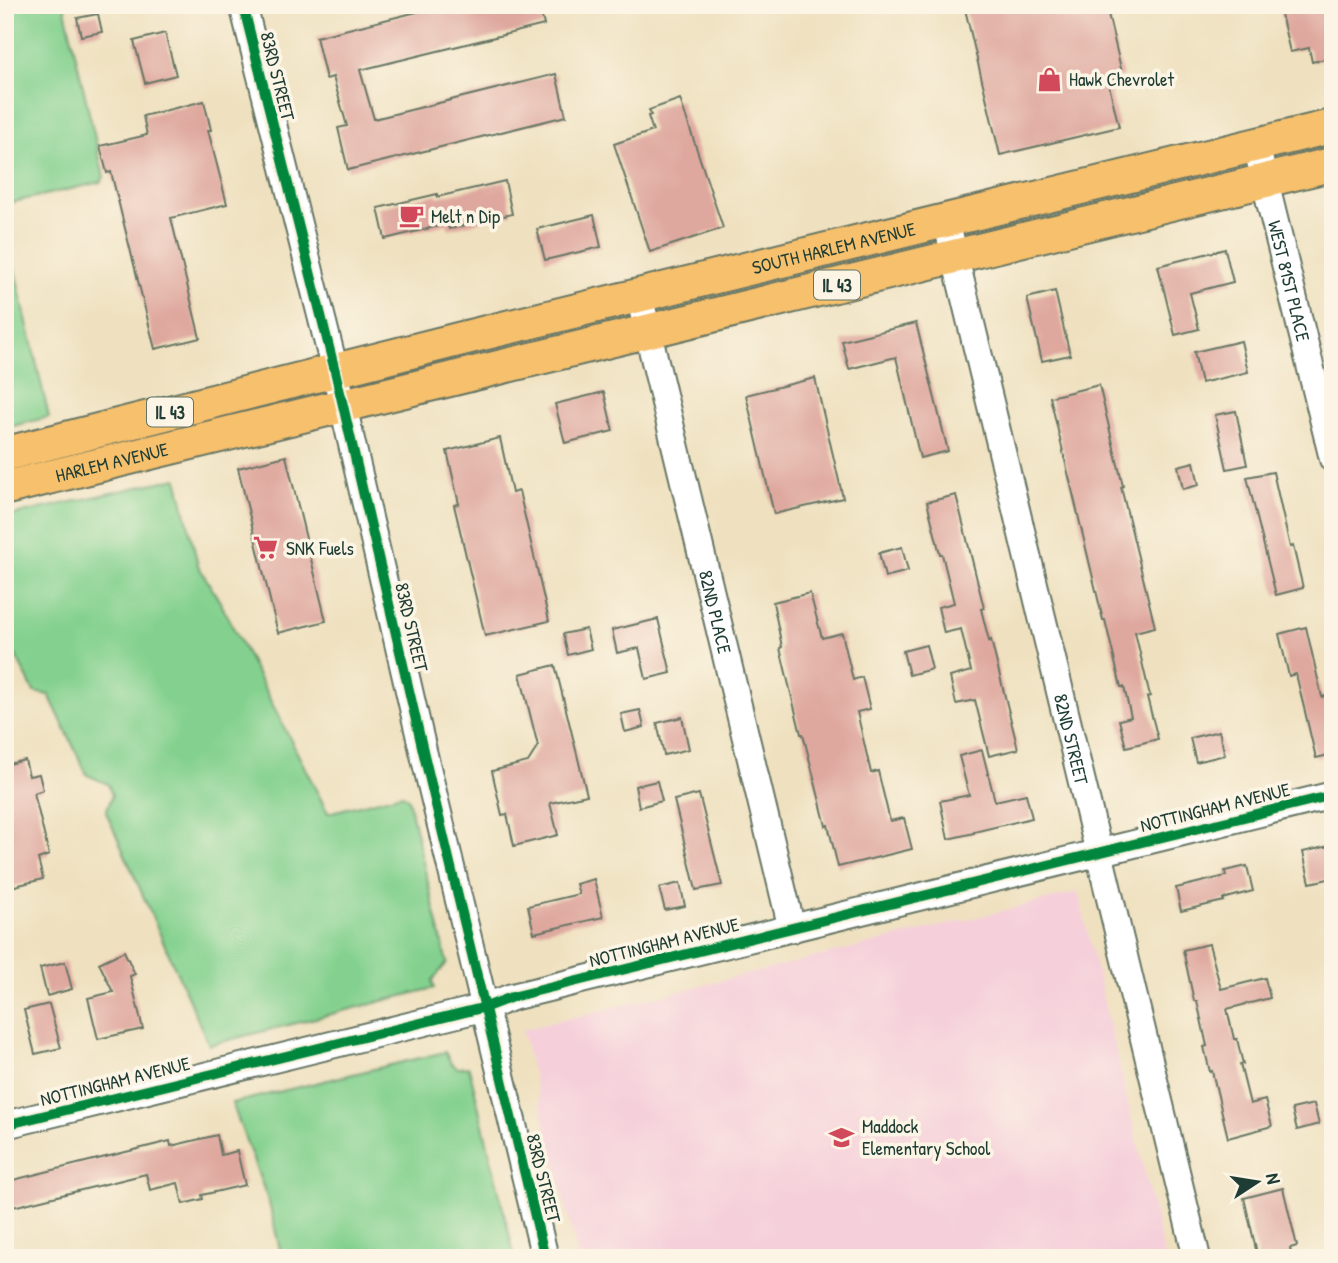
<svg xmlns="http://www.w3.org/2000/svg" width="1338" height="1263" font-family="'Patrick Hand',sans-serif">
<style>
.built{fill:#f5cfda}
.green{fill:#84d18f;stroke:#528762;stroke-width:2}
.building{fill:#dfa89f}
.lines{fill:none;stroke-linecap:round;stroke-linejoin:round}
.minor-casing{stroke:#687665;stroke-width:30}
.major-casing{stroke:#687665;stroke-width:37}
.minor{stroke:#fff;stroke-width:26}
.major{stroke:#f7c06c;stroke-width:33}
.cycleway-casing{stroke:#fcf5e5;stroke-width:15}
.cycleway{stroke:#00873e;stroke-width:10}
.labels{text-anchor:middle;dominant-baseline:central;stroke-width:7;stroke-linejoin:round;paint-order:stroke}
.shield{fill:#fcf5e5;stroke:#617469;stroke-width:2}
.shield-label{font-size:18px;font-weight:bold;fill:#1f3d34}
.street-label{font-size:19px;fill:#1f3d34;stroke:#fcf5e5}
.poi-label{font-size:19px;fill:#1f3d34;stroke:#fcf5e5;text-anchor:start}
</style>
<rect width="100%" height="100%" fill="#fcf5e5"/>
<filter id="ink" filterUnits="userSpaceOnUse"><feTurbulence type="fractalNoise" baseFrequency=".0143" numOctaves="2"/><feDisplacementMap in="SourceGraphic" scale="14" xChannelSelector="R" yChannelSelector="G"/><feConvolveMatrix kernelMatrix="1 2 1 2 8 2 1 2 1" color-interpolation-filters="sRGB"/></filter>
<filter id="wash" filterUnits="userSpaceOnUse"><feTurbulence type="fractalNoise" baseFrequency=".00686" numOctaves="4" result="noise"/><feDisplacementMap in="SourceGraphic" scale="28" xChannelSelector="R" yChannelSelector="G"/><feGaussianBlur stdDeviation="1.57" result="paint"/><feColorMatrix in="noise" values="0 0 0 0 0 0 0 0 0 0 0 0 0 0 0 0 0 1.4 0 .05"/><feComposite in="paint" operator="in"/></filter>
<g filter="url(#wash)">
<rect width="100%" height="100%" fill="#efe1c0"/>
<!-- built -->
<path class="built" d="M1078 892 1165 1258H578L522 1030Z"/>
<!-- green -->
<g class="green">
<path d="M5 5H64L104 177 101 182 5 204Z"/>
<path d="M5 228 49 417 5 428Z"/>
<path d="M177 478 198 565 220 602 328 813 402 794 408 798 447 963 432 981 434 988 209 1045 106 812 112 796 108 784 87 775 49 695 34 692 5 634V517Z"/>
<path d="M445 1052 451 1063 457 1068 469 1067 515 1258H282L269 1203 232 1103Z"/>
</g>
<g id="blocks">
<!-- building -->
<g class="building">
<path d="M445 5H539L544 25 360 70 374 119 556 74 566 116 348 170 338 128 347 126 333 77 326 79 316 37Z"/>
<path d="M964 5H1106L1123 77 1108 81 1119 127 1000 155Z"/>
<path d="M1299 5H1333V57L1312 62 1309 48 1290 52 1280 10Z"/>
<path d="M98 14 102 32 81 36 77 18Z"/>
<path d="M165 33 176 75 145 83 134 41Z"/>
<path d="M680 99 723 228 650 252 614 144 653 131 648 116 651 115 649 110Z"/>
<path d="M204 101 211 130H208L227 204 171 218 200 338 155 349 111 172 107 173 100 146 147 135 143 116Z"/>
<path d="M505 181 512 214 449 229 447 224 385 239 378 208 437 194V197Z"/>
<path d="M594 215 601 247 545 260 537 229Z"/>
<path d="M1225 249 1233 282 1190 293 1199 329 1175 335 1158 266Z"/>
<path d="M1055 291 1070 355 1042 361 1027 298Z"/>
<path d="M916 323 948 451 920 458 896 357 849 369 842 341Z"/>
<path d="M1241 341 1248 372 1201 383 1194 352Z"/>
<path d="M815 378 843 498 774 514 746 395Z"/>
<path d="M1099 385 1123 486 1121 487 1155 627 1135 632 1150 696 1147 697 1158 739 1126 747 1119 720 1131 717 1124 687H1121L1105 620H1103L1050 397Z"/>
<path d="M604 392 613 431 565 443 555 404Z"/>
<path d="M1236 411 1247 465 1227 469 1215 415Z"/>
<path d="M500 438 512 493 519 491 549 621 485 636 454 505 459 504 447 451Z"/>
<path d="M286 456 326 621 278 633 238 468Z"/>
<path d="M1194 462 1199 485 1183 489 1178 466Z"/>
<path d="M1273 472 1290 547 1293 546 1303 588 1276 595 1247 477Z"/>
<path d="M956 495 984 608 981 609 989 641 991 640 1018 749 989 756 975 700 956 704 950 677 971 671 961 629 944 633 938 607 954 603 942 554H940L927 502Z"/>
<path d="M902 547 908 571 885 577 879 553Z"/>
<path d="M810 593 822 638 842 633 853 680 862 677 870 709 857 712 871 773 878 771 890 821 904 818 912 849 838 867 828 825 826 826 803 734H801L794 706 780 648 782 647 773 602Z"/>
<path d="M658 619 671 673 646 679 639 648 617 653 612 630Z"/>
<path d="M1306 627 1322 697 1326 696 1333 725V754L1316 758 1296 674 1289 676 1279 634Z"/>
<path d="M586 629 591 649 568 655 563 634Z"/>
<path d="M926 645 932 669 909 675 903 651Z"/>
<path d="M555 665 587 795 550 803 558 835 514 846 507 814 502 815 492 771 528 762 538 746 520 674Z"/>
<path d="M640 710 644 727 625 732 621 714Z"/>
<path d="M682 717 689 749 664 755 657 723Z"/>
<path d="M1219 731 1225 755 1196 762 1190 738Z"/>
<path d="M982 750 995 801 1026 794 1032 818 974 832V833L948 839 940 801 969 795 959 756Z"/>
<path d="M25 760 29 776 39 774 43 790 34 793 49 855 38 859 43 879 11 887 5 865V765Z"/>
<path d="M657 781 662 801 639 807 635 786Z"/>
<path d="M699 794 722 885 696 890 674 800Z"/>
<path d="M1333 845V878L1310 883 1303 852Z"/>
<path d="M1247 866 1253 891 1223 899 1224 901 1181 911 1176 888 1226 876 1225 871Z"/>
<path d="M594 879 603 917 534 933 528 906 579 894 576 884Z"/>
<path d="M680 883 685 906 665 910 659 888Z"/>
<path d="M1209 944 1221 989 1265 978 1270 998 1227 1009 1234 1039H1237L1243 1064H1240L1250 1104 1265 1100 1272 1126 1228 1138 1212 1071 1210 1072 1204 1047 1207 1046 1197 1001H1194L1183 950Z"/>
<path d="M124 951 135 974 130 976 143 1029 98 1039 88 998 113 992 99 963Z"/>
<path d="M65 962 72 989 47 996 40 968Z"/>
<path d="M49 1004 61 1048 35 1054 24 1010Z"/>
<path d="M1314 1104 1319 1124 1297 1130 1292 1109Z"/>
<path d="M217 1135 221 1155 237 1151 245 1185 202 1195 203 1199 183 1204 178 1183 150 1190 146 1174 5 1209V1182L170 1141 171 1146Z"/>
<path d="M1283 1188 1297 1246 1290 1248 1292 1258H1258L1244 1198Z"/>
</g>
</g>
</g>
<g filter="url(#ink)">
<use href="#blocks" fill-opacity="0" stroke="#687665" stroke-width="2"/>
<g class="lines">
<defs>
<g id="minor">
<path d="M243 5 335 371 424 755 545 1258"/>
<path id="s1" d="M1256 145 1333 459"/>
<path id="s2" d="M946 220 1197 1258"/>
<path id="s3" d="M639 295 792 929"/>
<path d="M5 1125 486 1007 512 997 1333 795"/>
</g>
<g id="major">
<path id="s4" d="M5 454 472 336 1333 126"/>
<path id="s5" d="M5 488 1333 164"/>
</g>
</defs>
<!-- minor casing -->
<use href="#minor" class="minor-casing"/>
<!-- major casing -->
<use href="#major" class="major-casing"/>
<!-- minor -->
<use href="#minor" class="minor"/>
<!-- major -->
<use href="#major" class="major"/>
<defs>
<g id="cycleway">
<path d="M243 5 335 371 424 755 545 1258"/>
<path d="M5 1125 486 1007 512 997 1333 795"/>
</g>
</defs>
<!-- cycleway casing -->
<use href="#cycleway" class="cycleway-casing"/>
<!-- cycleway -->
<use href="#cycleway" class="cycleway"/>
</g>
</g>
<!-- icons -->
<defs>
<symbol id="shop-bare" viewBox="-9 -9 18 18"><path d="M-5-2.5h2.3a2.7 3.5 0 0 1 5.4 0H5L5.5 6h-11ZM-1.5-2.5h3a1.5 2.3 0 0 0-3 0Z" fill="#d1495b" stroke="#fcf5e5" stroke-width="2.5" paint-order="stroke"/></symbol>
<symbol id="cafe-bare" viewBox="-9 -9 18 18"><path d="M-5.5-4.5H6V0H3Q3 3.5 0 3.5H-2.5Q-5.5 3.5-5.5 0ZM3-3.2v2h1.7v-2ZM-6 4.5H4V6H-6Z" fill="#d1495b" stroke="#fcf5e5" stroke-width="2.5" paint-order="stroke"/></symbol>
<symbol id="supermarket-bare" viewBox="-9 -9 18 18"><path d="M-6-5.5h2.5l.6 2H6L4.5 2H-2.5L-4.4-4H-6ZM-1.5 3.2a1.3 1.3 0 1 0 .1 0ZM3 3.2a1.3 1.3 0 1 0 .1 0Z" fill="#d1495b" stroke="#fcf5e5" stroke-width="2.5" paint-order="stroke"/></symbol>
<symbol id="school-bare" viewBox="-9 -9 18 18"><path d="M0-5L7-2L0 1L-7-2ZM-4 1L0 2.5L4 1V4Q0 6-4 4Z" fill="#d1495b" stroke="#fcf5e5" stroke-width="2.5" paint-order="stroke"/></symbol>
</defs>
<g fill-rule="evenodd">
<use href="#shop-bare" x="1032" y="62" width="35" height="35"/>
<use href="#cafe-bare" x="394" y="198" width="35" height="35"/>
<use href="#supermarket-bare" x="248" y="530" width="35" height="35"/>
<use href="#school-bare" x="824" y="1120" width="35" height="35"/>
</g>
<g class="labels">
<!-- shield labels -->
<g class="shield">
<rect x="814" y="270.5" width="46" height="29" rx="5"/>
<rect x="147" y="397.5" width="46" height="29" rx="5"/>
</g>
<g class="shield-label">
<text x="837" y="285">IL 43</text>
<text x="170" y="412">IL 43</text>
</g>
<!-- street labels -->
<g class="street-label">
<text transform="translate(278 76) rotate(76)">83RD STREET</text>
<text stroke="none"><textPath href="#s4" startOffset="854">SOUTH HARLEM AVENUE</textPath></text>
<text stroke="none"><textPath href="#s1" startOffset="140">WEST 81ST PLACE</textPath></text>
<text stroke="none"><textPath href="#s5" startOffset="110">HARLEM AVENUE</textPath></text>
<text stroke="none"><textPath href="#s3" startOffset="326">82ND PLACE</textPath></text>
<text transform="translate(412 627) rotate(77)">83RD STREET</text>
<text stroke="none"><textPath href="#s2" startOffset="534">82ND STREET</textPath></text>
<text transform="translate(1215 807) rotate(-14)">NOTTINGHAM AVENUE</text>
<text transform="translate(664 942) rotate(-14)">NOTTINGHAM AVENUE</text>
<text transform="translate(115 1081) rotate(-14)">NOTTINGHAM AVENUE</text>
<text transform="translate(544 1178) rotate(76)">83RD STREET</text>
</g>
<!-- poi labels -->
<g class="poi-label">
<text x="1069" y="79">Hawk Chevrolet</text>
<text x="431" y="216">Melt n Dip</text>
<text x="286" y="548">SNK Fuels</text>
<text x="862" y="1126">Maddock<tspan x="862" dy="22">Elementary School</tspan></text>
</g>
</g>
<!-- margin -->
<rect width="1338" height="1263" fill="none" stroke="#fcf5e5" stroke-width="28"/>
<!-- north arrow -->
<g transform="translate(1257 1182) rotate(78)" stroke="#fcf5e5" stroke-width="5" paint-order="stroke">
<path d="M0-5L12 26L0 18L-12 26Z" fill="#1f3d34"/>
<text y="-10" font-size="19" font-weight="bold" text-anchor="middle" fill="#1f3d34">N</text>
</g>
</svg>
